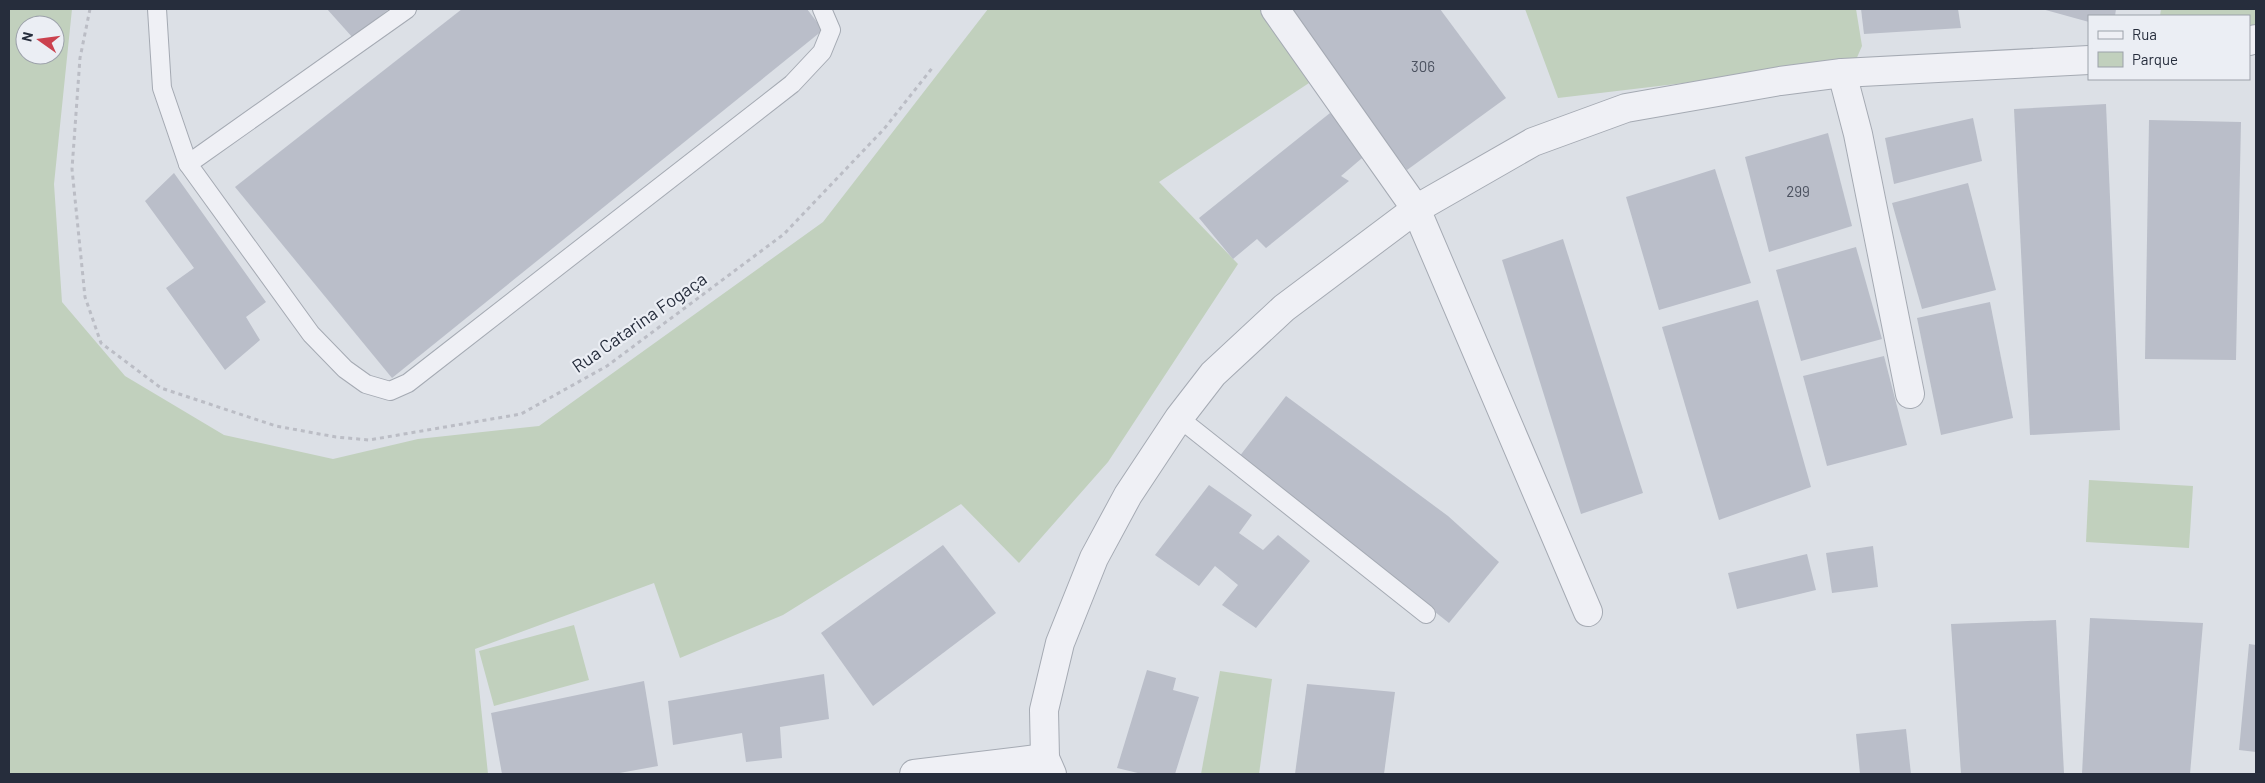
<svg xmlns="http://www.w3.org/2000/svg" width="2265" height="783" font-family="Barlow,sans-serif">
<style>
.green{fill:#c1d0bd;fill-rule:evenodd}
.building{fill:#babec9}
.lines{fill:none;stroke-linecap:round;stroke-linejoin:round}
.service-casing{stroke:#a5aab3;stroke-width:20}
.minor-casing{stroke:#a5aab3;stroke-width:30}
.path{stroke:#bbbdc5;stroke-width:3;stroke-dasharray:4 4;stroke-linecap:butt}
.service{stroke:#eff0f5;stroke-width:18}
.minor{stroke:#eff0f5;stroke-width:28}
.labels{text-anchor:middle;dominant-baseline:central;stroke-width:4.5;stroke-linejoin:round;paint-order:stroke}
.number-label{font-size:15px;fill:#4b515f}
.street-label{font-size:18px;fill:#262d3c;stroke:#ebeef4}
</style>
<rect width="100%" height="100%" fill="#dce0e6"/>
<!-- green -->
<g class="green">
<path d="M9 9H72L54 184 62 302 125 376 224 435 333 459 418 439 539 426 823 222 988 9H1261L1309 83 1159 182 1238 264 1108 462 1019 563 961 504 783 615 680 658 654 583 475 649 488 774H9ZM25 25H55V55H25Z"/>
<path d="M1525 9H1856L1862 46 1852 69 1718 79 1558 98Z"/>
<path d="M2161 9H2256V41L2249 43V16H2160Z"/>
<path d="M2089 480 2193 486 2189 548 2086 542Z"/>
<path d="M574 625 589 680 494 706 479 651Z"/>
<path d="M1220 671 1272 679 1259 774H1201Z"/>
</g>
<!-- building -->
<g class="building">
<path d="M327 9H389L353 38Z"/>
<path d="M462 9H807L823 30 392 378 235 187Z"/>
<path d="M1286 9H1440L1506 98 1407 170Z"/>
<path d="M1861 9H1958L1961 28 1864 34Z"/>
<path d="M2042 9H2116L2115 16H2089V22Z"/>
<path d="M2106 104 2120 430 2030 435 2014 109Z"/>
<path d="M1330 113 1368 153 1341 176 1349 181 1266 248 1257 239 1233 259 1199 218Z"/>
<path d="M1973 118 1982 161 1894 184 1885 138Z"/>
<path d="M2149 120 2241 122 2236 360 2145 359Z"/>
<path d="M1828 133 1852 226 1769 252 1745 157Z"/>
<path d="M1715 169 1751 283 1659 310 1626 197Z"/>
<path d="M174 173 266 302 246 317 260 340 225 370 166 288 194 268 145 201Z"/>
<path d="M1968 183 1996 290 1922 309 1892 203Z"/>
<path d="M1563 239 1643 493 1581 514 1502 260Z"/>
<path d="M1856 247 1882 339 1801 361 1776 270Z"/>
<path d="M1758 300 1811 487 1719 520 1662 327Z"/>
<path d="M1990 302 2013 418 1941 435 1917 318Z"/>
<path d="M1884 356 1907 445 1827 466 1803 376Z"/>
<path d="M1286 396 1448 516 1499 562 1449 623 1239 457Z"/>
<path d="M1209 485 1252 515 1239 533 1263 550 1278 535 1310 561 1256 628 1222 605 1238 585 1215 566 1199 586 1155 555Z"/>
<path d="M943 545 996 613 873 706 821 633Z"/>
<path d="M1873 546 1878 587 1832 593 1826 553Z"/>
<path d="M1807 554 1816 590 1737 609 1728 573Z"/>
<path d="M2090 618 2203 623 2190 774H2082Z"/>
<path d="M2056 620 2064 773 1961 774 1951 624Z"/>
<path d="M2249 644 2256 645V752L2239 750Z"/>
<path d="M1147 670 1176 678 1173 690 1199 697 1175 774H1142L1117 768Z"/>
<path d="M824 674 829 719 780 727 782 758 746 762 742 733 673 745 668 701Z"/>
<path d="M644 681 658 766 614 774H502L491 713Z"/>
<path d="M1307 684 1395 692 1384 774H1295Z"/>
<path d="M1906 729 1911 774H1860L1856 734Z"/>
</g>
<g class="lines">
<defs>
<g id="service">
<path d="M157 9 162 88 188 164"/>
<path d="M407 9 188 164 311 334 345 369 366 384 390 391 408 383 792 84 822 52 831 30 822 9"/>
<path d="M1179 418 1426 614"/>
</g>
<g id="minor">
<path d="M1275 9 1416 209 1588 612"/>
<path d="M2249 41 2256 39"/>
<path d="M1842 73 1858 134 1910 394"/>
<path d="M914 774 1045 758"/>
<path d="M1052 774 1045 758 1044 710 1060 643 1094 558 1128 495 1179 418 1213 374 1284 308 1416 209 1533 142 1626 108 1780 81 1842 73 2089 60"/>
</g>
</defs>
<!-- service casing -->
<use href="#service" class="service-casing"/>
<!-- minor casing -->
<use href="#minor" class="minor-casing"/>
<!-- path -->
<path class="path" d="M90 9 80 58 72 169 85 297 101 343 161 388 276 426 336 437 369 440 521 414 607 366 784 234 884 129 933 67"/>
<!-- service -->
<use href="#service" class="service"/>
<!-- minor -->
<use href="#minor" class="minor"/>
</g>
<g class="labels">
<!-- number labels -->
<g class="number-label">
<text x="1423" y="66">306</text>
<text x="1798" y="191">299</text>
</g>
<!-- street labels -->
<g class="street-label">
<text transform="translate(639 322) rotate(-35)">Rua Catarina Fogaça</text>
</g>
</g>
<!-- border -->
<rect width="2265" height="783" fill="none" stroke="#262d3c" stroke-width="20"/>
<!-- legend -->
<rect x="2088" y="15" width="162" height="65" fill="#ebeef4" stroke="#9ca1aa"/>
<rect x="2098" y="31" width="25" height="8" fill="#eff0f5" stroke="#9ca1aa"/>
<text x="2132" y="40" font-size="15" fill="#262d3c">Rua</text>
<rect x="2098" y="52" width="25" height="15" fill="#c1d0bd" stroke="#9ca1aa"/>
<text x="2132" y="65" font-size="15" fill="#262d3c">Parque</text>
<!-- north arrow -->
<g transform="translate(40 40) rotate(284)"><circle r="24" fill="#ebeef4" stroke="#9ca1aa"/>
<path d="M0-4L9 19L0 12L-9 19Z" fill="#cb414e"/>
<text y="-8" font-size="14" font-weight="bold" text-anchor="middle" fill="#262d3c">N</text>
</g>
</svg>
